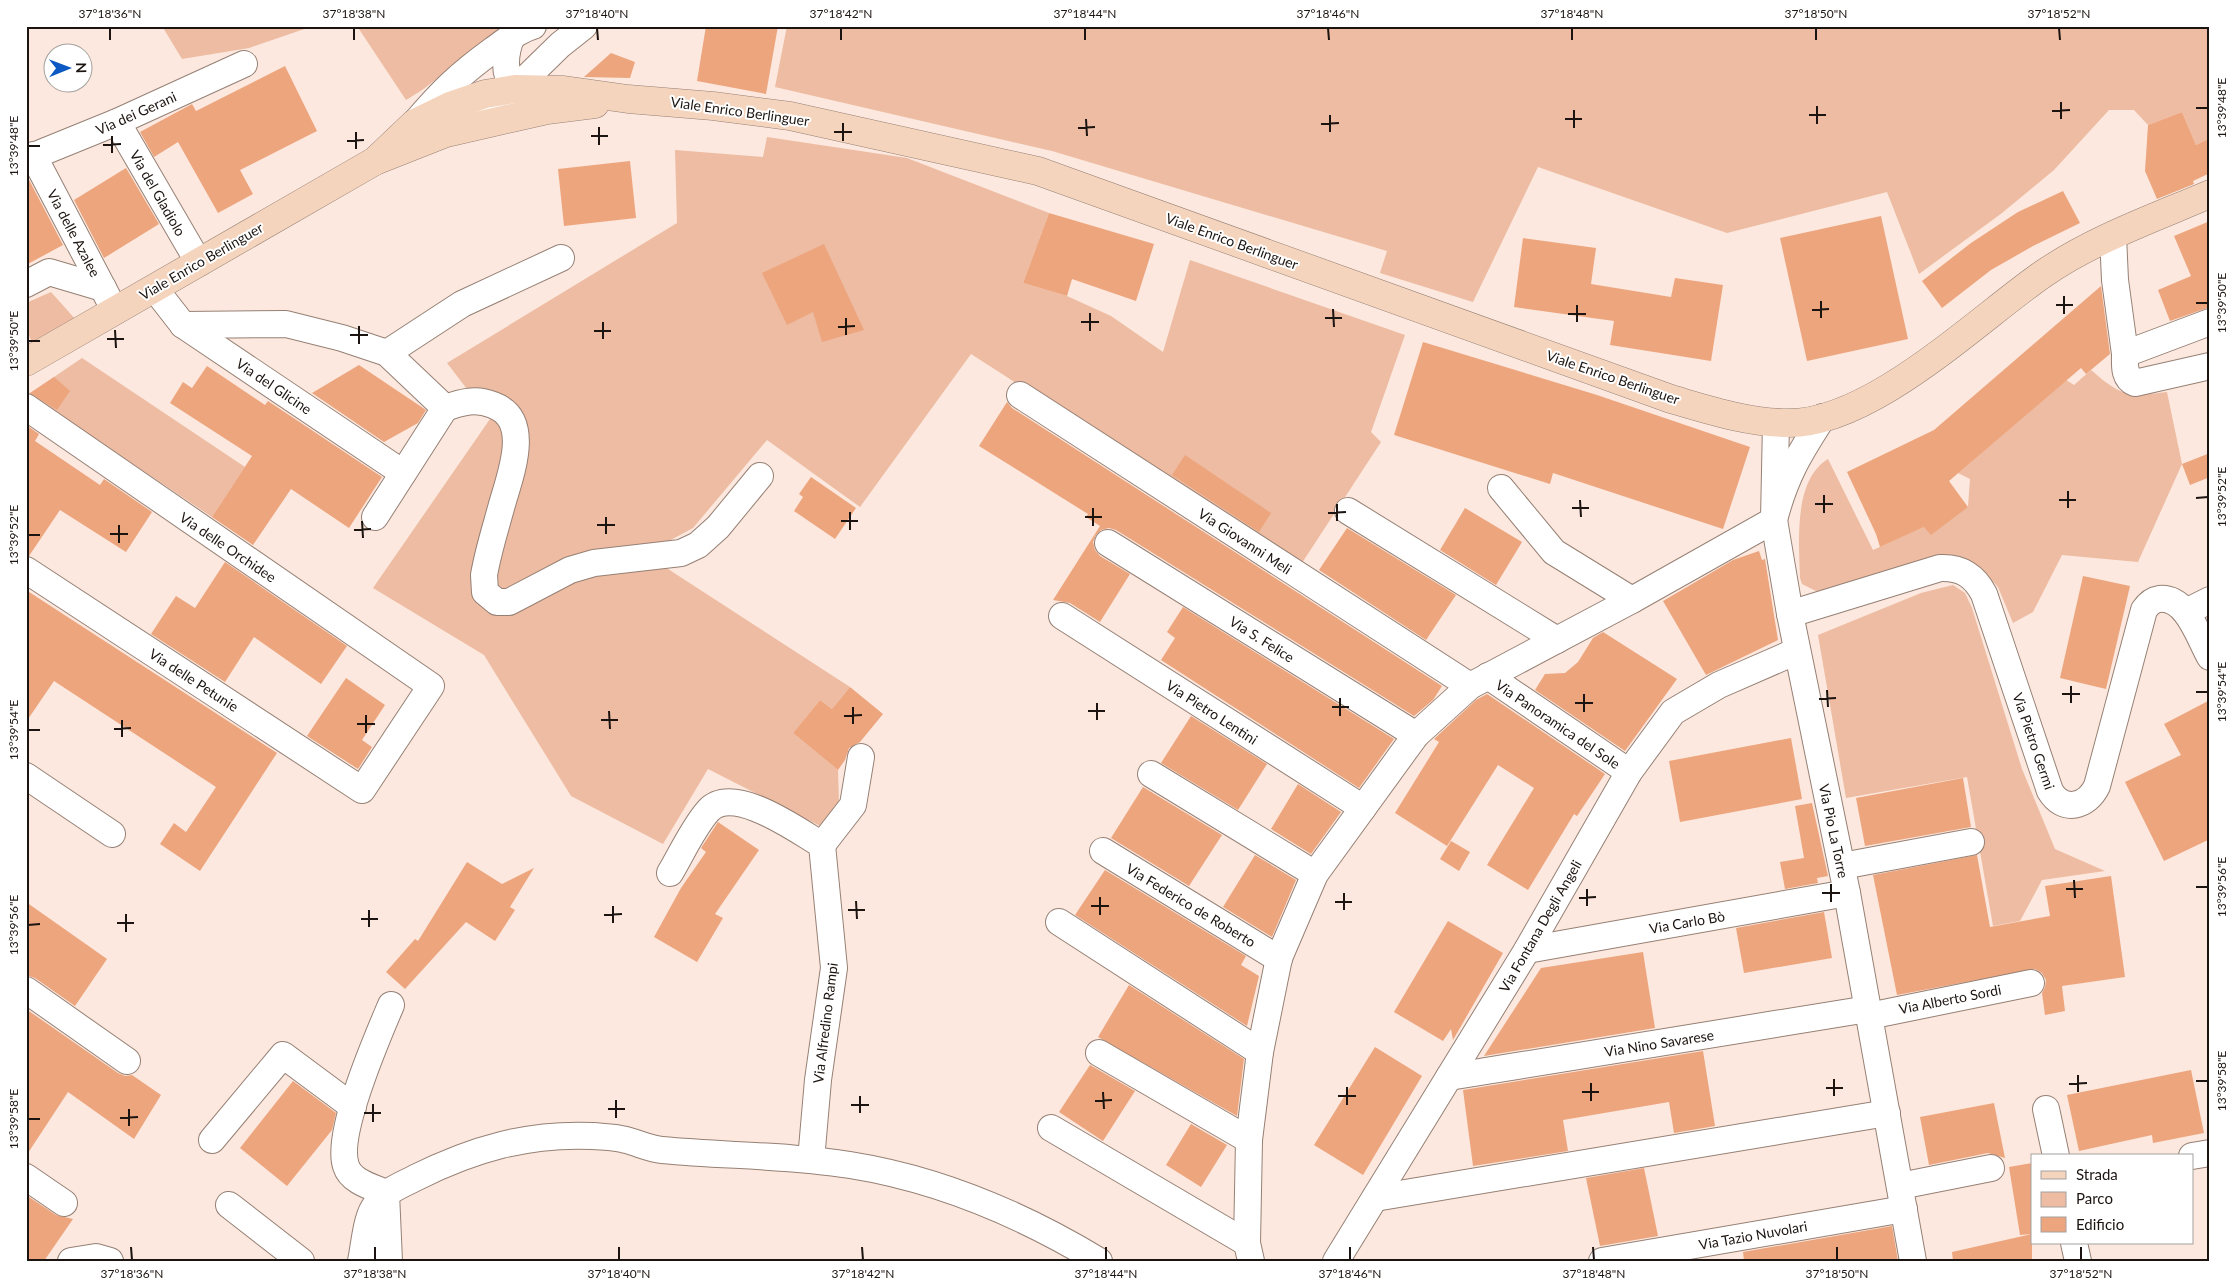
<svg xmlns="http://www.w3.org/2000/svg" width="2236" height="1287" font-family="Lato,sans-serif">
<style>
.green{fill:#edbca2}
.building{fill:#eda57e}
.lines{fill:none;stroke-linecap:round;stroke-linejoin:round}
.street-casing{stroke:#968075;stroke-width:28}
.secondary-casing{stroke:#968075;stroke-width:29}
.street{stroke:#fff;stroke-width:26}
.secondary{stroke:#f5d4bd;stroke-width:28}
.ticks{fill:none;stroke:#1c1410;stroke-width:2}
.labels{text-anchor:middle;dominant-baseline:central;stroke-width:4;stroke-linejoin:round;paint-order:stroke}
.street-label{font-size:14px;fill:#1c1410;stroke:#fff}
.neatline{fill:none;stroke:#1c1410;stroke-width:2}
.ticks-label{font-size:12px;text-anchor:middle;fill:#1c1410}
</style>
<rect width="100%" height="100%" fill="#fce8de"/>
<!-- green -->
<g class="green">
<path d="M162 26H313L249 48 182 59Z"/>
<path d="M357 26H506C470 46 442 80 406 100Z"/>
<path d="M787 26H842L850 29 852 26H2210V138L2196 145 2182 112 2148 125 2134 110H2109L2054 170 2002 213 1919 274 1887 192 1727 233 1538 167 1473 302 1380 273 1387 251 1052 151 775 87Z"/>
<path d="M767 137 907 158 1049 213 1023 283 1067 296 1111 316 1163 352 1190 260 1405 335 1371 432 1381 442 1300 566 971 354 860 507 767 440 693 528 667 542 631 545 850 687 832 709 820 700 793 733 838 770 840 836 708 769 663 844 571 796 484 655 373 588 490 419 447 363 677 223 675 150 763 157Z"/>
<path d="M51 292 76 320 33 345 26 328V303Z"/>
<path d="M82 358 245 467 212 517 29 394Z"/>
<path d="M2091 370C2121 396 2127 397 2167 392L2182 464 2138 562 2062 555 2033 612 2013 623 1998 587 1987 575 1824 595 1802 584 1800 578C1799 543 1793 480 1828 459L1873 550 1968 507 1970 479 1958 473 2066 380 2074 385Z"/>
<path d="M1953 585 1965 593 1972 608 2022 769 2055 849 2105 871 2042 880 2020 921 1993 926 1967 777 1846 798 1818 635 1921 593Z"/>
</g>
<!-- building -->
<g class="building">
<path d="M706 26H778L766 94 697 81Z"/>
<path d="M611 53 635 62 630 78 584 77Z"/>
<path d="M285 66 317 131 240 170 253 194 218 213 178 142 154 157 140 132 192 104 196 111Z"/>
<path d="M2182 112 2196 145 2210 138V173L2193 181 2194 184 2157 199 2145 171 2148 125Z"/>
<path d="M630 161 636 218 564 226 558 169Z"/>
<path d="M126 168 159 224 104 258 74 200Z"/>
<path d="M26 174 63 245 26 265Z"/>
<path d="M2063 191 2080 223 2033 246 1991 270 1942 308 1922 281 1971 243 2018 212Z"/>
<path d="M1049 213 1154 244 1136 301 1072 279 1067 296 1023 283Z"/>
<path d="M1881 216 1908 339 1807 361 1780 238Z"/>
<path d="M2210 221V307L2170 321 2158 290 2191 276 2174 236Z"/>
<path d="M1523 238 1596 248 1591 284 1671 297 1675 278 1723 285 1711 361 1610 345 1614 321 1514 307Z"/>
<path d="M824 244 864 330 822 342 813 312 787 325 762 273Z"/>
<path d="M2101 286 2110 354 2086 374 2081 368 1949 481 1968 507 1931 535 1924 527 1880 547 1876 534 1847 472 1934 430Z"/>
<path d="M1423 342 1597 395 1750 447 1723 529 1553 473 1550 484 1394 435Z"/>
<path d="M359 365 426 410 418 423 384 442 312 393Z"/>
<path d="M207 366 265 405 268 401 382 477 349 528 291 489 253 545 212 517 252 456 170 403 183 382 192 388Z"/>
<path d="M54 377 70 391 57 410 30 393Z"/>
<path d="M1007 402 1012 408 1442 686 1433 700 1414 716 1116 530 1109 528 1101 530 1096 535 1093 542 1095 550 1100 556 1130 574 1100 622 1070 603 1053 600 1100 526 1086 517 1088 514 979 446Z"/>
<path d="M26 425 39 434 35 441 100 485 104 479 152 512 126 552 60 510 29 556 26 555Z"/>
<path d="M2210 453V477L2190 485 2182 464Z"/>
<path d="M1185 455 1271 513 1259 532 1172 475Z"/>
<path d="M811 477 856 508 835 539 794 511 803 497 799 494Z"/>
<path d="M1465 508 1522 542 1496 585 1440 550Z"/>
<path d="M1347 528 1456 595 1426 640 1319 570Z"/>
<path d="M1759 551 1762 560 1765 559 1778 640 1706 675 1663 601 1733 560Z"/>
<path d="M225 562 347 646 321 684 254 637 225 682 151 634 176 596 195 608Z"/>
<path d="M2083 576 2130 586 2106 689 2060 678Z"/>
<path d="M26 590 277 753 200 871 160 844 174 823 186 832 216 787 54 681 26 722Z"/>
<path d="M1183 607 1394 739 1359 788 1161 660 1175 638 1167 632Z"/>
<path d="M1603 632 1677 679 1625 751 1535 690 1545 674 1565 673 1578 662 1593 638Z"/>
<path d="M346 678 385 705 362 740 372 747 358 769 307 736Z"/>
<path d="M850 687 883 714 860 742 849 748 845 760 838 770 793 733 820 700 832 709Z"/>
<path d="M1487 694 1605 774 1577 816 1574 814 1528 890 1487 865 1534 788 1498 765 1447 846 1395 813 1439 742 1434 739 1476 700Z"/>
<path d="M2210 700V839L2164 861 2125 782 2181 755 2164 724Z"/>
<path d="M1191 716 1267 764 1238 810 1161 763Z"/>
<path d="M1791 738 1802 799 1680 822 1669 761Z"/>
<path d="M1963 778 1971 827 1865 846 1856 798Z"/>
<path d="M1298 784 1341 812 1311 854 1271 829Z"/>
<path d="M1143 787 1222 835 1189 886 1111 838Z"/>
<path d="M1812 803 1828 876 1817 878 1818 883 1785 889 1780 862 1804 858 1795 806Z"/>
<path d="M718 822 759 850 715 914 723 918 697 962 654 937 681 888 706 852 701 848Z"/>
<path d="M1451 841 1470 852 1459 871 1440 859Z"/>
<path d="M1255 855 1296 880 1272 937 1223 907Z"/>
<path d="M1977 855 1990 927 2050 916 2045 886 2111 876 2125 977 2062 986 2065 1011 2045 1015 2042 993 2045 987 2046 980 2042 973 2035 969 1897 995 1873 875Z"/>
<path d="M467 862 502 884 534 868 510 907 515 910 495 941 466 922 405 989 386 972 415 939 418 941Z"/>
<path d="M1105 870 1246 956 1241 965 1259 976 1247 1026 1075 915Z"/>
<path d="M26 902 107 959 75 1006 35 978 26 975Z"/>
<path d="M1824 912 1832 958 1744 973 1736 928Z"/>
<path d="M1448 921 1503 953 1453 1040 1451 1029 1443 1041 1394 1012Z"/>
<path d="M1643 952 1655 1028 1484 1056 1541 968Z"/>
<path d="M1129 985 1244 1059 1237 1116 1098 1037Z"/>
<path d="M26 1009 118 1073 125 1076 132 1075 161 1095 134 1139 68 1092 26 1156Z"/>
<path d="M1375 1047 1422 1076 1363 1175 1314 1145Z"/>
<path d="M1703 1051 1715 1126 1674 1133 1669 1102 1563 1120 1568 1151 1473 1166 1463 1090Z"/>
<path d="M1090 1065 1135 1091 1103 1141 1059 1112Z"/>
<path d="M2191 1070 2204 1133 2153 1143 2152 1135 2079 1151 2067 1095Z"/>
<path d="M293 1081 336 1113 332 1130 287 1186 240 1148Z"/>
<path d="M1994 1103 2005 1158 1988 1153 1929 1165 1920 1117Z"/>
<path d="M1191 1124 1227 1145 1201 1187 1166 1165Z"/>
<path d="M2032 1163V1261H1953L1952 1252 2032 1234 2020 1235 2009 1167Z"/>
<path d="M1644 1168 1658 1236 1600 1246 1586 1178Z"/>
<path d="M26 1195 56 1215 73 1219 44 1261H26Z"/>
<path d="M1892 1226 1898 1261H1744L1743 1252Z"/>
</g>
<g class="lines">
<defs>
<g id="street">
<path d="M512 36C505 52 502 74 515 89 518 92 524 95 528 98"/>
<path d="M117 122 199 263"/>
<path d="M415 123C442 91 460 74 493 50 506 41 518 30 533 26"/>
<path d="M451 130 515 89 560 45 584 26"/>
<path d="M33 155 115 311"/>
<path d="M26 159 117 122 244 64"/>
<path d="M2113 236 2115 280 2125 354 2210 322"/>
<path d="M26 284 49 272 103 288"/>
<path d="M155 289 183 325 403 473"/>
<path d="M183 325 286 324 342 338 387 353 445 408C462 402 476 398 493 405 534 420 509 478 501 508 495 530 488 552 484 575L485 592 497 602H509L570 570 594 563 681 553 698 545 718 527 760 476"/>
<path d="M387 353 462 304 561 258"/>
<path d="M2125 354C2125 364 2123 378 2135 383L2210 366"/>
<path d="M1020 395 1470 686"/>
<path d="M26 407 431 686 362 790 26 570"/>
<path d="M1776 422 1774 520 1790 614 1847 893 1913 1261"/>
<path d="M1501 488 1554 552 1632 600"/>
<path d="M1348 511 1557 640"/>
<path d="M375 517 445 408"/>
<path d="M1108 543 1416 735"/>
<path d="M2186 612 2210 600"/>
<path d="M1790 614 1940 568C1961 567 1974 575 1984 594L2050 791C2063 813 2087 807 2097 786L2144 610C2148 604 2152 600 2159 599 2187 596 2199 638 2210 657"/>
<path d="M1062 616 1363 808"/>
<path d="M1488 676 1629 772"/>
<path d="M1151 774 1315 874"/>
<path d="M26 776 112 834"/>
<path d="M822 845 853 805 861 757"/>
<path d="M1103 851 1279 959"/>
<path d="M1842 866 1971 842"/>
<path d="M670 873C682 853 693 828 708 811 733 783 798 831 822 845L834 968 818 1080 811 1160"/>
<path d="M1059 922 1260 1052"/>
<path d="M1527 950 1847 893"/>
<path d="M26 990 127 1061"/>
<path d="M1869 1016 2031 983"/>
<path d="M1099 1053 1249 1140"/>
<path d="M1449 1077 1868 1009"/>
<path d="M2046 1109 2056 1156"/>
<path d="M1051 1128 1247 1243"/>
<path d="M212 1140 283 1055 353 1107"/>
<path d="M2192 1156 2210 1153"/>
<path d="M26 1177 64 1203"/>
<path d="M1900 1186 1991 1168"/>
<path d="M386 1193C373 1187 351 1182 346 1166 335 1134 377 1038 391 1005"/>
<path d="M386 1193 389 1261"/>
<path d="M1375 1198 1887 1113"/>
<path d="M229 1205 301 1261"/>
<path d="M2074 1243 2078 1261"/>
<path d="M71 1261 96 1257 110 1261"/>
<path d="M361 1261C364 1247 366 1221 373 1209 382 1192 400 1186 415 1178 473 1149 528 1133 593 1136 604 1137 616 1137 626 1140 638 1143 650 1149 662 1150 725 1156 788 1155 850 1165 938 1179 1023 1215 1099 1261"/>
<path d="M1251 1261 1247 1243 1249 1140 1260 1052 1279 958 1315 874 1416 735 1470 686 1632 600 1774 520C1785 477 1799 454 1823 417"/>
<path d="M1336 1261 1527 950 1629 772 1673 712 1719 685 1797 651"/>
<path d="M1602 1261 1904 1209"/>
</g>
<g id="secondary">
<path d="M375 161 415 123 450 106 485 94 515 89 564 90 628 99 713 106 790 116 1038 171 1671 399C1709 410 1748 423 1788 423 1871 424 1977 320 2043 274 2094 239 2154 218 2210 194"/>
<path d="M26 362 375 161 446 133 547 110 595 104"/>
</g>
</defs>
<!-- street casing -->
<use href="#street" class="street-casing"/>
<!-- secondary casing -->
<use href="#secondary" class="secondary-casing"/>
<!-- street -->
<use href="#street" class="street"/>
<!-- secondary -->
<use href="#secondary" class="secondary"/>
</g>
<!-- ticks -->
<path class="ticks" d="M110 28V40M354 28V40M597 28 598 40M841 28V40M1085 28V40M1328 28 1329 40M1572 28V40M1816 28V40M2059 28 2060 40M2061 102V119M1817 106V124M2196 108H2208M1574 110V128M2052 111 2070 110M1330 115V132M1809 115H1826M1086 119 1087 136M1565 119H1582M843 123V141M1321 124 1339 123M599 127V145M1078 128 1095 127M356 132V149M834 132H852M112 136V153M591 136H608M347 141 364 140M103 145 121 144M28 146H40M2064 296V314M1821 301V318M2196 303H2208M1577 305V322M2056 305H2073M1333 309 1334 327M1812 310 1829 309M1090 313V331M1568 314H1586M846 318V335M1325 318H1342M603 322V339M1081 322H1099M359 326V344M838 327 855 326M115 330 116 348M594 331H611M350 335H368M107 339H124M28 341H40M2068 491V508M1824 495V513M2196 498 2208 497M1580 500 1581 517M2059 500H2076M1337 504V521M1815 504H1833M1093 508V526M1572 508H1589M850 512V530M1328 513 1346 512M606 517V534M1085 517H1102M362 521 363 538M841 521H858M119 525V543M597 525H615M354 530 371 529M110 534H128M28 535H40M2071 686V703M1827 690 1828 707M2196 692H2208M1584 694V712M2062 694H2080M1340 698V716M1819 699 1836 698M1097 703V720M1575 703H1593M853 707V724M1332 707H1349M609 711 610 729M1088 711H1105M366 715V733M844 716 862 715M122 720V737M601 720H618M357 724H375M114 729 131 728M28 730H40M2074 880 2075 898M1831 884V902M2196 887H2208M1587 889V906M2066 889H2083M1344 893V910M1822 893H1840M1100 897V915M1579 898 1596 897M856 901 857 919M1335 902H1352M613 906V923M1091 906H1109M369 910V927M848 910H865M126 914V932M604 915 622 914M361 919H378M117 923H134M28 925 40 924M2078 1075V1092M1834 1079V1096M2196 1081H2208M1591 1083V1101M2069 1084 2087 1083M1347 1087V1105M1826 1088H1843M1103 1092 1104 1109M1582 1092H1599M860 1096V1113M1338 1096H1356M616 1100V1118M1095 1101 1112 1100M373 1104V1122M851 1105H869M129 1109V1126M608 1109H625M364 1113H381M120 1118 138 1117M28 1119H40M131 1247 132 1260M375 1247V1260M619 1247V1260M862 1247 863 1260M1106 1247V1260M1350 1247V1260M1593 1247 1594 1260M1837 1247V1260M2081 1247V1260"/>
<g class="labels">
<!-- street labels -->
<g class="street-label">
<text transform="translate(740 111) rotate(8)">Viale Enrico Berlinguer</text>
<text transform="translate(136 113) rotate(-24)">Via dei Gerani</text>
<text transform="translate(158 193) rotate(60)">Via del Gladiolo</text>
<text transform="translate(74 233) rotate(62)">Via delle Azalee</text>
<text transform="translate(1232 241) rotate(20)">Viale Enrico Berlinguer</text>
<text transform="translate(201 261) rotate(-30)">Viale Enrico Berlinguer</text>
<text transform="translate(1613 377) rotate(19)">Viale Enrico Berlinguer</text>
<text transform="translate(274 386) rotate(34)">Via del Glicine</text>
<text transform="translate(1245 541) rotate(33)">Via Giovanni Meli</text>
<text transform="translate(228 547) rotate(34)">Via delle Orchidee</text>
<text transform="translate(1262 639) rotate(32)">Via S. Felice</text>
<text transform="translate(194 680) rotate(33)">Via delle Petunie</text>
<text transform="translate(1212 712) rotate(33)">Via Pietro Lentini</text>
<text transform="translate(1558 724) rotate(34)">Via Panoramica del Sole</text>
<text transform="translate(2034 741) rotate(71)">Via Pietro Germi</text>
<text transform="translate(1834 831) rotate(78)">Via Pio La Torre</text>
<text transform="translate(1191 905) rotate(31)">Via Federico de Roberto</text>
<text transform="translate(1687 922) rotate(-10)">Via Carlo Bò</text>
<text transform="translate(1540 926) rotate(-60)">Via Fontana Degli Angeli</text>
<text transform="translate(1950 999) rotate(-11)">Via Alberto Sordi</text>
<text transform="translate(825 1023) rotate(-83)">Via Alfredino Rampi</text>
<text transform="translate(1659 1043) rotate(-9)">Via Nino Savarese</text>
<text transform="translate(1753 1235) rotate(-10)">Via Tazio Nuvolari</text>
</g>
</g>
<!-- border -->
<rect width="2236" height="1287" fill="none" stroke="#ffffff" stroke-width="55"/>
<!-- legend -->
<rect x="2031" y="1154" width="162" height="90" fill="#ffffff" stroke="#a4a19f"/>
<rect x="2041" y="1171" width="25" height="8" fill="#f5d4bd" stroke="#a4a19f"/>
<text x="2076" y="1180" font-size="15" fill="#1c1410">Strada</text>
<rect x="2041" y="1192" width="25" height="15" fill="#edbca2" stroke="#a4a19f"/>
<text x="2076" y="1204" font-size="15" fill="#1c1410">Parco</text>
<rect x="2041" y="1217" width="25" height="15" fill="#eda57e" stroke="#a4a19f"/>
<text x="2076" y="1230" font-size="15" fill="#1c1410">Edificio</text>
<!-- north arrow -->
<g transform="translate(68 68) rotate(89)"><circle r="24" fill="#ffffff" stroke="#a4a19f"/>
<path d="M0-4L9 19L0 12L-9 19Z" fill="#0d59c3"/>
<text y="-8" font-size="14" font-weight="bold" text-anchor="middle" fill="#1c1410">N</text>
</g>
<rect x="28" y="28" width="2180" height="1232" class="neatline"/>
<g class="ticks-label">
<text x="110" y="18">37°18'36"N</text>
<text x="354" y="18">37°18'38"N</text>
<text x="597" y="18">37°18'40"N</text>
<text x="841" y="18">37°18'42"N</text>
<text x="1085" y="18">37°18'44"N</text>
<text x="1328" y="18">37°18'46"N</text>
<text x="1572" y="18">37°18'48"N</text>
<text x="1816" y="18">37°18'50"N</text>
<text x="2059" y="18">37°18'52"N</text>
<text transform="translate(2222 108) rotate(-90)" y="4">13°39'48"E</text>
<text transform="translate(14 146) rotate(-90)" y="4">13°39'48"E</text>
<text transform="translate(2222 303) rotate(-90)" y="4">13°39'50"E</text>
<text transform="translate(14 341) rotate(-90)" y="4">13°39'50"E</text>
<text transform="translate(2222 497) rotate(-90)" y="4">13°39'52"E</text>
<text transform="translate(14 535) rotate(-90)" y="4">13°39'52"E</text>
<text transform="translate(2222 692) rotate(-90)" y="4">13°39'54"E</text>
<text transform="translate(14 730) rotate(-90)" y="4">13°39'54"E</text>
<text transform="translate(2222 887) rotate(-90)" y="4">13°39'56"E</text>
<text transform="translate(14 925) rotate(-90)" y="4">13°39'56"E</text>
<text transform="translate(2222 1081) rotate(-90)" y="4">13°39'58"E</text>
<text transform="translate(14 1119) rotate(-90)" y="4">13°39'58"E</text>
<text x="132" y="1278">37°18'36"N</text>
<text x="375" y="1278">37°18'38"N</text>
<text x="619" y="1278">37°18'40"N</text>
<text x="863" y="1278">37°18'42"N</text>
<text x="1106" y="1278">37°18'44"N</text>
<text x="1350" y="1278">37°18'46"N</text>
<text x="1594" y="1278">37°18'48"N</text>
<text x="1837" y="1278">37°18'50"N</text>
<text x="2081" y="1278">37°18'52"N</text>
</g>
</svg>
